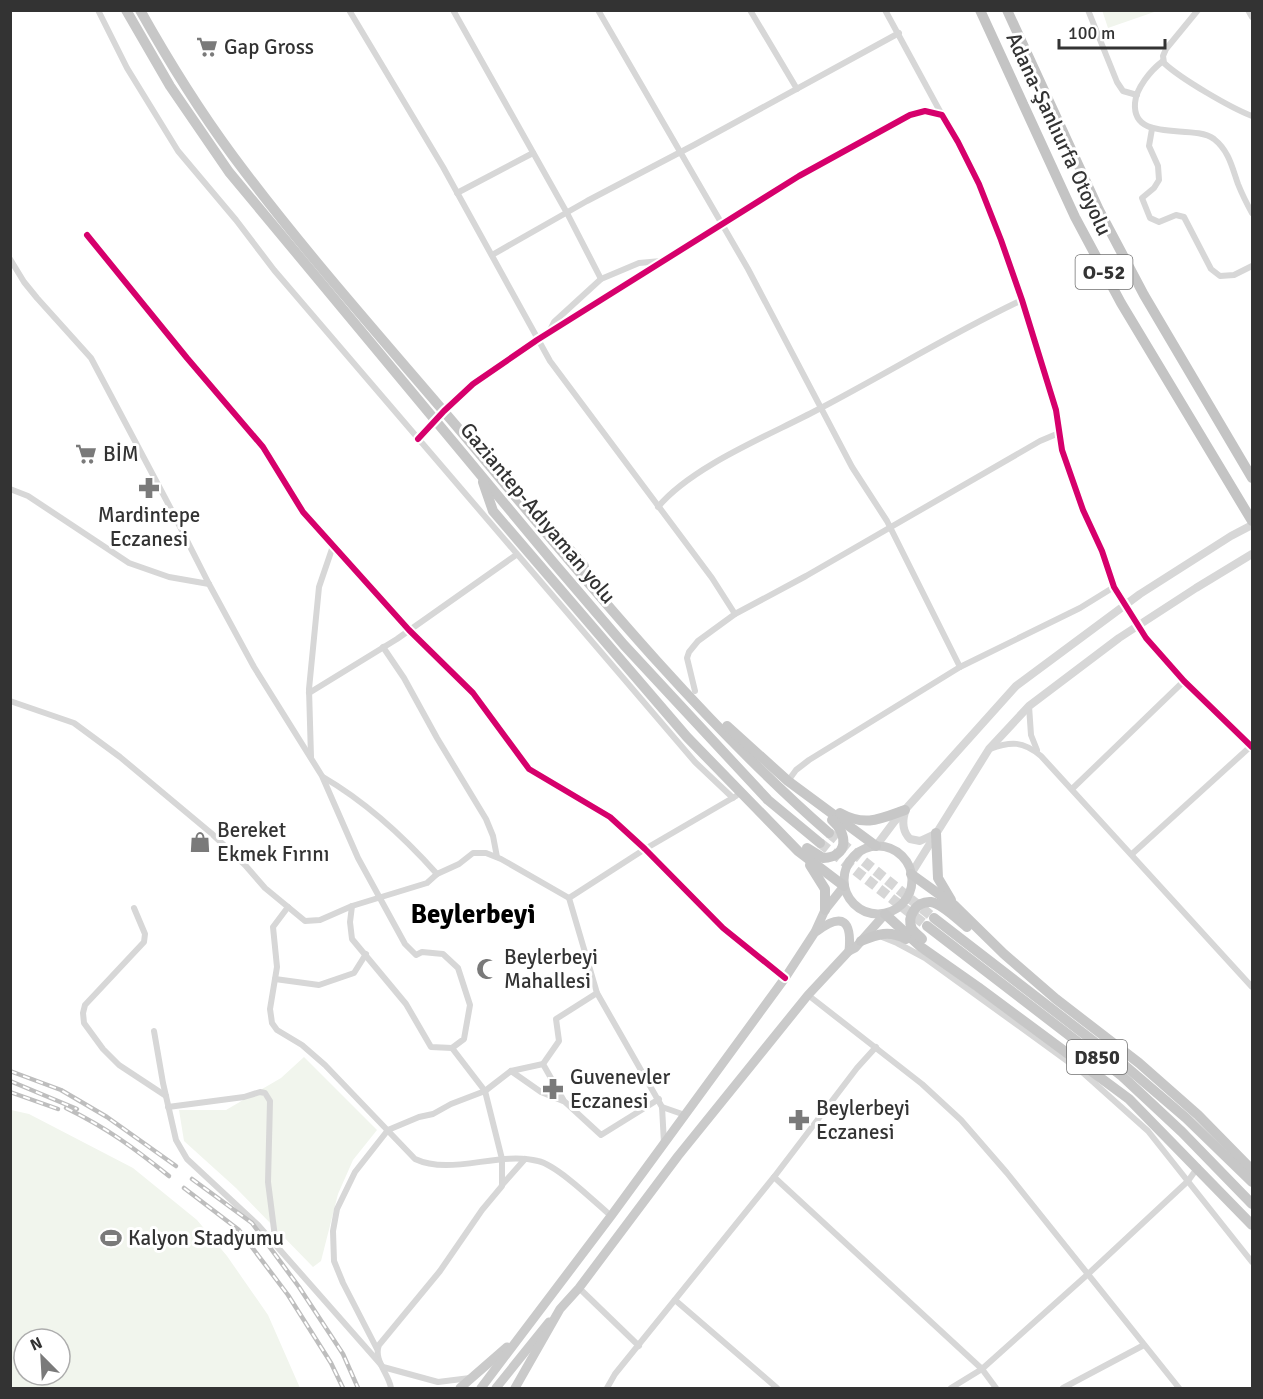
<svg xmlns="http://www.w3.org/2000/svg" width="1263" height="1399" font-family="Signika,sans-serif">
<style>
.green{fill:#f1f5ed;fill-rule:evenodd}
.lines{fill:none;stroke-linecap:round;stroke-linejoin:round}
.minor-tunnel{stroke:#d6d6d6;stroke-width:6;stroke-dasharray:6 3;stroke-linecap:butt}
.trunk-tunnel{stroke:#d6d6d6;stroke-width:10;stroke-dasharray:10 5;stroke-linecap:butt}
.minor{stroke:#d7d7d7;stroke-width:6}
.tertiary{stroke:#d7d7d7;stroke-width:8}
.primary{stroke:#cacaca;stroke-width:9}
.trunk{stroke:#c7c7c7;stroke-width:10}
.motorway{stroke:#c4c4c4;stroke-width:10}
.rail-casing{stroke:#bebebe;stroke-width:4.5}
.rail{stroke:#fff;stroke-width:2;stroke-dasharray:7;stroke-linecap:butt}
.cycleway-casing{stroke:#fff;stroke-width:10}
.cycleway{stroke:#d6006c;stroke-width:6}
.labels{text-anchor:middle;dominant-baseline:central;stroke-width:6;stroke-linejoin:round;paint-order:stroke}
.shield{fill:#fff;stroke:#707070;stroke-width:1.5}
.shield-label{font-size:20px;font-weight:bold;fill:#333}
.poi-label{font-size:21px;fill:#333;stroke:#fff;text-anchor:start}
.street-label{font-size:21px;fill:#333;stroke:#fff}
.district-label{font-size:27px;font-weight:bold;fill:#000;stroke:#fff}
</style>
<rect width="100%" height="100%" fill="#fff"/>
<!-- green -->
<g class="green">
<path d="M1102 10H1157V11L1108 28Z"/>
<path d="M304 1057 377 1130 353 1160 338 1194 321 1261 313 1267 236 1188 184 1141 179 1110H226L281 1078Z"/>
<path d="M11 1110 29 1114 133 1168 197 1220 227 1256 268 1315 300 1388H11ZM24 1339H60V1375H24Z"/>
</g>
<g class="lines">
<!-- minor-tunnel -->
<path class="minor-tunnel" d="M1117 592 1146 638"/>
<!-- trunk-tunnel -->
<g class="trunk-tunnel">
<path d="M829 833 934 918"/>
<path d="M820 843 927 926"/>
</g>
<!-- minor -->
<g class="minor">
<path d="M98 10 127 68 178 151 236 220 274 270 695 762 733 798"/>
<path d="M349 10 443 167 550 361 712 578 735 614"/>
<path d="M453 10 567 213 601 279"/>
<path d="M598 10 748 269 852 467 887 521 960 667"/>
<path d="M750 10 797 89"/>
<path d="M885 10 942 115"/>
<path d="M1088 10 1117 82 1123 91 1137 95"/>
<path d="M1198 10 1166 49 1163 56 1164 63C1181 79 1231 108 1252 116"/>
<path d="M1248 10 1252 17"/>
<path d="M1163 61C1151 70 1136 88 1135 103 1132 144 1193 123 1214 139 1229 151 1232 167 1238 184 1242 194 1247 204 1252 213"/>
<path d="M1152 129 1149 146 1158 166 1159 180 1154 188 1142 198 1150 218 1159 222 1176 215 1184 217 1211 269 1220 276 1234 275 1252 266"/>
<path d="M457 193 533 153"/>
<path d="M87 235 187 358 263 447 303 512 409 630 473 693 529 769 610 817 645 849 723 928 785 978"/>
<path d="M492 255 587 201 694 145 899 33"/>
<path d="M10 259 24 282 37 298 91 358 172 511 209 584 254 667 322 776 358 858 405 944 416 955 422 952 443 954 458 968 470 1005 464 1039 452 1048"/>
<path d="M548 334 554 322 601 279 639 263 661 261"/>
<path d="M443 412 473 384 537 340 584 312 619 288 799 176 910 115C922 110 937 110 946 121L979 184 1001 240 1022 300 1056 410 1062 450 1083 510 1102 551 1114 587 1117 592"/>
<path d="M418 439 436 420"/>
<path d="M10 489 28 496 129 563 169 577 209 584"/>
<path d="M658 507C692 466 770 435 817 410 886 374 952 333 1022 300"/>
<path d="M1146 638 1184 681 1252 747"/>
<path d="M383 647 404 678 437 738 486 819 493 836 497 857"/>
<path d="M695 691 687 658 689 652 698 641 735 614 806 576 1040 441 1059 433"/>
<path d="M309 693 397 639 516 555"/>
<path d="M10 701 74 723 120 757 211 833 245 865 265 888 305 921 320 920 352 906 427 883 437 874 459 864 473 853H486L501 859 569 898 597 993 662 1107 664 1143"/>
<path d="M1029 706 1031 735 1037 750"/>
<path d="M990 749C1011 741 1023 741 1041 756L1252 987"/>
<path d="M311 757 309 689 319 587 333 546"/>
<path d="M323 777C366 802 404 837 437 874"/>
<path d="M788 781 796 770 809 760 960 667 1080 608 1114 587"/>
<path d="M1072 789 1184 681"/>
<path d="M1132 854 1251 746"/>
<path d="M569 898 645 849 736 796"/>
<path d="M352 906 350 922 352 939 406 1004 431 1047 452 1048 485 1091 502 1159V1186L482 1210 440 1271 379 1345C373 1360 389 1374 391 1388"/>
<path d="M288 907 273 927 277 967 270 1009 272 1023 277 1030 302 1045 325 1065 415 1159C451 1176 498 1151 538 1161 557 1165 595 1202 611 1216"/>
<path d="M134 908 145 934 144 942 85 1005 83 1013 84 1023 103 1049 119 1065 166 1096"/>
<path d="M882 937 897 943 925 958 1081 1071 1148 1131 1252 1262"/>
<path d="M275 979 319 985 354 973 366 954"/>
<path d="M597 993 556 1019 559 1041 543 1064 564 1101 601 1135 659 1099"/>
<path d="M808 995 922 1084 961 1120 1007 1173 1179 1388"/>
<path d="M154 1031 163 1083 176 1140 187 1159 258 1225 383 1367 438 1382 470 1378"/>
<path d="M511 1071 541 1092 563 1101"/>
<path d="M168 1107 244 1097 260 1092 265 1093 270 1101 268 1182 276 1245"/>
<path d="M662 1107 685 1115"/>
<path d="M774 1177 982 1369 996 1388"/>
<path d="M502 1185 525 1159"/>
<path d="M579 1288 639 1346"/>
<path d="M675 1300 777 1388"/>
<path d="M377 1349 343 1283 334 1261 333 1231 337 1209 355 1172 388 1130 419 1117 433 1114 451 1104 485 1091 511 1071 543 1064"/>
<path d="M607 1388 615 1374 774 1177 857 1068 876 1047"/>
<path d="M951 1388 982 1369 1087 1275 1188 1181 1198 1167"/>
<path d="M1063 1388 1144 1345"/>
</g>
<!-- tertiary -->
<g class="tertiary">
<path d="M905 812C902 822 902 831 910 839L920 841 935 834"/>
<path d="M876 846 894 822 1016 686 1140 594 1231 536 1252 525"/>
<path d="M911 874 989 749 1029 706 1119 638 1196 588 1252 554"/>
</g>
<!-- primary -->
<g class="primary">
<circle cx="878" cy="880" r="34"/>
<path d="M817 931C843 912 852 921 849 951"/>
<path d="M460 1388 507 1347"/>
<path d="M481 1388 611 1216 785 978 815 932 825 910 844 886"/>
<path d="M496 1388 549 1322"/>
<path d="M515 1388 560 1309 579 1288 678 1156 808 995 849 951 855 948 885 914"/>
</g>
<!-- trunk -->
<g class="trunk">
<path d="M126 10 170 86 229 172 553 562 624 645 768 800 820 843"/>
<path d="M140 10C168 60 199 110 233 156 305 253 386 343 464 435 578 571 695 716 829 833"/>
<path d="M483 482 493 511 687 737 798 851 844 886"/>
<path d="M557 535 584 566"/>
<path d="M727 726 788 781 876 846"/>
<path d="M840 813C865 827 880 819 905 810"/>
<path d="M936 833 938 878 951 900"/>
<path d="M807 848 823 858C849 857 848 834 832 820"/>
<path d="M810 865 825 889V910"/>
<path d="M911 874 954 905 1004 954 1056 999 1139 1063 1198 1115 1252 1170"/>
<path d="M885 914 921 947 978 987 1129 1099 1252 1225"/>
<path d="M934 918 1123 1064 1186 1118 1252 1182"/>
<path d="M927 926 1122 1076 1182 1132 1252 1204"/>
<path d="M922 939C919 936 915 933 912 929 906 916 917 901 931 902 943 904 958 920 967 927"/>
<path d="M861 941C878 934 889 930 906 939"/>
</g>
<!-- motorway -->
<g class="motorway">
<path d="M980 10 1075 217 1121 303 1252 521"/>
<path d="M1007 10 1099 210 1144 295 1252 478"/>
</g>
<defs>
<g id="rail">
<path d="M10 1071 61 1090 107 1117 176 1166"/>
<path d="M10 1081 77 1109"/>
<path d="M10 1092 58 1109"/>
<path d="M66 1108C107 1128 134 1148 169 1176"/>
<path d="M192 1179 252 1223 299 1287 343 1354 358 1388"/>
<path d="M184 1188 239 1230 288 1295 331 1363 343 1388"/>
</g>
</defs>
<!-- rail casing -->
<use href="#rail" class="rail-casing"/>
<!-- rail -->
<use href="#rail" class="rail"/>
<defs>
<g id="cycleway">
<path d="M87 235 187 358 263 447 303 512 409 630 473 693 529 769 610 817 645 849 723 928 785 978"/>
<path d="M418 439 444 411 473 384 537 340 799 176 910 115 925 111 942 115 958 142 979 184 1001 240 1022 300 1056 410 1062 450 1083 510 1102 551 1114 587 1146 638 1184 681 1252 747"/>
</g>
</defs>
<!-- cycleway casing -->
<use href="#cycleway" class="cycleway-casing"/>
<!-- cycleway -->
<use href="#cycleway" class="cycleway"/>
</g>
<!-- icons -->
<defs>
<symbol id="supermarket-bare" viewBox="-9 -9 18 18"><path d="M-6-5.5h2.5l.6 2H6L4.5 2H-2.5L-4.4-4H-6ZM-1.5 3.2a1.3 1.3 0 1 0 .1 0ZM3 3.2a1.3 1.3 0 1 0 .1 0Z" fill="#7a7a7a" stroke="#fff" stroke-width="2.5" paint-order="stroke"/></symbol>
<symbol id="pharmacy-bare" viewBox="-9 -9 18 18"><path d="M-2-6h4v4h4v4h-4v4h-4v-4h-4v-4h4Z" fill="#7a7a7a" stroke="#fff" stroke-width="2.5" paint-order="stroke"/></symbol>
<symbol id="shop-bare" viewBox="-9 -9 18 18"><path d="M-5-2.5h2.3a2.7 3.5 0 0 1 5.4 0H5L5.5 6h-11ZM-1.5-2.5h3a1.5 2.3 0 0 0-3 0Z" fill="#7a7a7a" stroke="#fff" stroke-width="2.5" paint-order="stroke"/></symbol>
<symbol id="mosque-bare" viewBox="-9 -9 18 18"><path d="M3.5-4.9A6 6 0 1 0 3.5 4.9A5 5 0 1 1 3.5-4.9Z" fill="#7a7a7a" stroke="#fff" stroke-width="2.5" paint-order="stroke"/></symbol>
<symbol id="stadium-bare" viewBox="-9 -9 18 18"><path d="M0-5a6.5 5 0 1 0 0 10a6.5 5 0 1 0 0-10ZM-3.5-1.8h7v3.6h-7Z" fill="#7a7a7a" stroke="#fff" stroke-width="2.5" paint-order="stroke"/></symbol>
</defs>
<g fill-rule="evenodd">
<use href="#supermarket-bare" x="192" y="32" width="30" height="30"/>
<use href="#supermarket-bare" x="71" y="439" width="30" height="30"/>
<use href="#pharmacy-bare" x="134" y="473" width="30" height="30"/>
<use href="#shop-bare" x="185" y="827" width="30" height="30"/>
<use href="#mosque-bare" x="472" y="954" width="30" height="30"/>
<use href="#pharmacy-bare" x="538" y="1074" width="30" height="30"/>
<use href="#pharmacy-bare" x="784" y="1105" width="30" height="30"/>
<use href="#stadium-bare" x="96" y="1223" width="30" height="30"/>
</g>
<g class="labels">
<!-- shield labels -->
<g class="shield">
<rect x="1075.5" y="255" width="57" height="34" rx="4.5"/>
<rect x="1067" y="1040" width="60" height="34" rx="4.5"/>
</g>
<g class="shield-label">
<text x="1104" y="272">O-52</text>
<text x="1097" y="1057">D850</text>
</g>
<!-- poi labels -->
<g class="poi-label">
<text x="224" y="47">Gap Gross</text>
<text x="103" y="454">BİM</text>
<text x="149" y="515" text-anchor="middle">Mardintepe<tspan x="149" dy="24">Eczanesi</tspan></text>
<text x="217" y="830">Bereket<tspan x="217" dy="24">Ekmek Fırını</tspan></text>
<text x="504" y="957">Beylerbeyi<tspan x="504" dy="24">Mahallesi</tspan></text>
<text x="570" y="1077">Guvenevler<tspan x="570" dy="24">Eczanesi</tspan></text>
<text x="816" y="1108">Beylerbeyi<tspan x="816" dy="24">Eczanesi</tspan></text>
<text x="128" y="1238">Kalyon Stadyumu</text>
</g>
<!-- street labels -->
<g class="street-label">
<text transform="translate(1059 134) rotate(65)">Adana-Şanlıurfa Otoyolu</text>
<text transform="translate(538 513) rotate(50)">Gaziantep-Adıyaman yolu</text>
</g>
<!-- district labels -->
<g class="district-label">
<text x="473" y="914">Beylerbeyi</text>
</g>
</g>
<!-- border -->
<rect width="1263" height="1399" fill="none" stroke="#333333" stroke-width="24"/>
<!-- north arrow -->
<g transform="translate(42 1357) rotate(336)"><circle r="28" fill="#ffffff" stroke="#adadad" stroke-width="1.5"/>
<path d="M0-4.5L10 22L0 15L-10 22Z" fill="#7a7a7a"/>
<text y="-9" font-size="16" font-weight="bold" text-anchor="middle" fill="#333333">N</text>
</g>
<!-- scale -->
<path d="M1059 39v9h106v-9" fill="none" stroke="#333333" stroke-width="3"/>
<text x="1068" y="39" font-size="18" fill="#333333" stroke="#ffffff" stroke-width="4.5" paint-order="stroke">100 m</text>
</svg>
